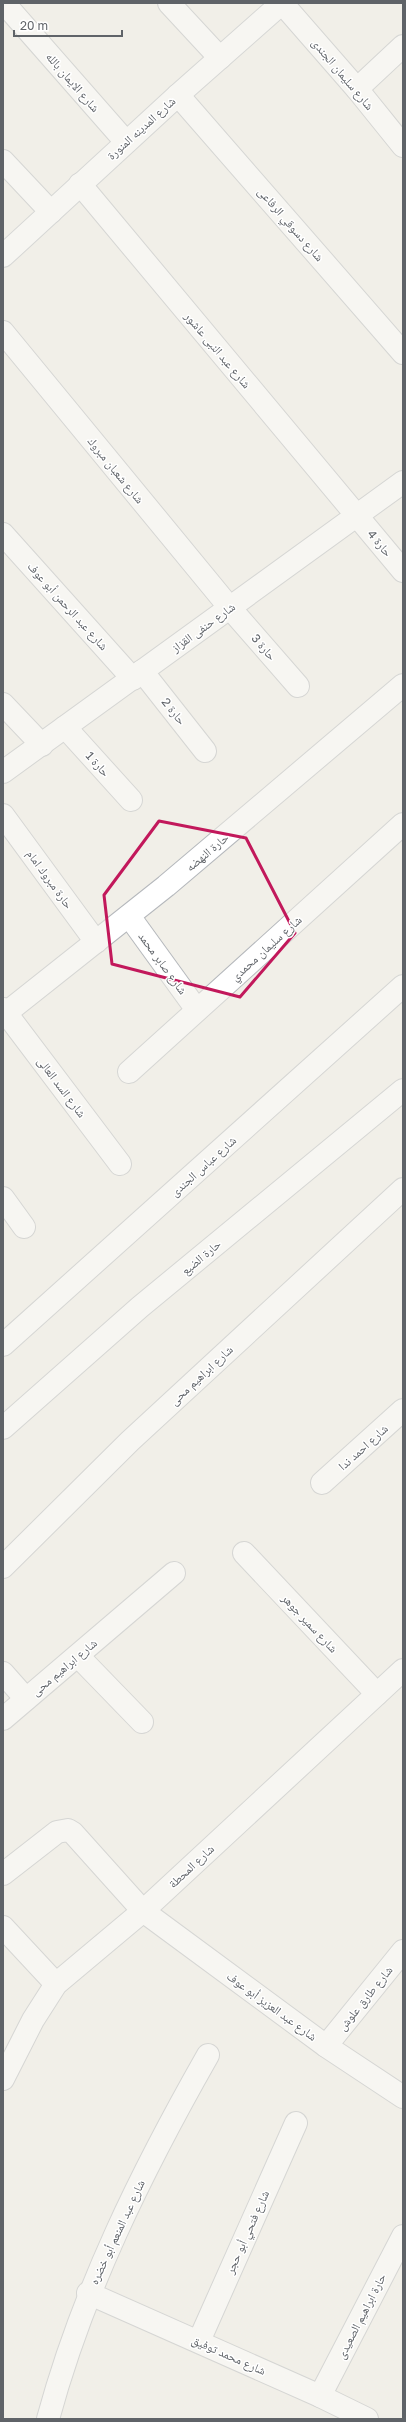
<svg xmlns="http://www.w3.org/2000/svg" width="406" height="2422" font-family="'Golos Text','Noto Naskh Arabic',sans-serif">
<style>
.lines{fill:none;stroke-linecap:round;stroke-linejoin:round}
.street-casing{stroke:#b5b8bc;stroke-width:24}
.secondary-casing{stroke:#b6babf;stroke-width:24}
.street{stroke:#fff;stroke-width:22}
.secondary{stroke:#fff;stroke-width:22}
.marked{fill:none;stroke:#c2185b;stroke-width:3;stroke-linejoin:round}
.labels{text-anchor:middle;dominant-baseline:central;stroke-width:3;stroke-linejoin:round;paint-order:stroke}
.street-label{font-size:12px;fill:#5f6368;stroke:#fff}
</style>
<rect width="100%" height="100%" fill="#f1efe8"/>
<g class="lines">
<defs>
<g id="street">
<path d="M4 3 126 142"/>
<path d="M169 3 220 58"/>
<path d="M282 3 357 89 403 146"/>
<path d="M357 89 403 46"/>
<path d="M178 95 403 353"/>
<path d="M3 161 51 212"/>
<path d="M80 184 403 571"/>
<path d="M3 332 230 608 298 686"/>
<path d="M3 534 133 679"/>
<path d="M142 671 205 751"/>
<path d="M3 704 42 745"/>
<path d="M65 727 131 800"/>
<path d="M3 772 403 482"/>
<path d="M3 815 96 942"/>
<path d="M129 916 197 1010"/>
<path d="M3 1009 120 1164"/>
<path d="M6 1013 166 886 403 685"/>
<path d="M129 1072 403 824"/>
<path d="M3 1198 24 1227"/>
<path d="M3 1345 403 986"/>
<path d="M3 1428 140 1307 403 1090"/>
<path d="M322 1483 403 1410"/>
<path d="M244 1553 377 1694"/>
<path d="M3 1567 130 1441 403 1189"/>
<path d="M78 1656 142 1722"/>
<path d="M3 1673 26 1699"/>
<path d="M3 1719 174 1573"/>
<path d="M3 1874 57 1832 68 1830 73 1833 143 1911 326 2046 403 2097"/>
<path d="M3 1927 56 1984"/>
<path d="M326 2046 403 1951"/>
<path d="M3 2079 33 2020 56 1984 143 1911 403 1670"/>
<path d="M88 2293 320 2396 367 2419"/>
<path d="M199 2341 296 2123"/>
<path d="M320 2396 403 2236"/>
<path d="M48 2419C83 2290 142 2171 208 2055"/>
</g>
<path id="secondary" d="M3 256 178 95 282 3"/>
</defs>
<!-- street casing -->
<use href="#street" class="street-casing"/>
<!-- secondary casing -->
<use href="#secondary" class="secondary-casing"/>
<!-- street -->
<use href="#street" class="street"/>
<!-- secondary -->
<use href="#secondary" class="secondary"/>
</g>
<!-- marked area -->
<path d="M0 0H406V2422H0ZM159 821 246 838 295 933 240 997 112 964 104 895Z" fill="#f1efe8" fill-opacity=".55" fill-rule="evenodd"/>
<path class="marked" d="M159 821 246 838 295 933 240 997 112 964 104 895Z"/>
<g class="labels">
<!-- street labels -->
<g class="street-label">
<text transform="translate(343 74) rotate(50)">شارع سليمان الجندى</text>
<text transform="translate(73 82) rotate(49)">شارع الايمان بالله</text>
<text transform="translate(141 128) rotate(-42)">شارع المدينه المنورة</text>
<text transform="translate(291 224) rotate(49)">شارع دسوقي الرفاعى</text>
<text transform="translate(218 350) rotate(50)">شارع عبد النبى عاشور</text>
<text transform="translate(116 470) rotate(51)">شارع شعبان مبروك</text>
<text transform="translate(380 543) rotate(50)">حارة 4</text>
<text transform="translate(68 606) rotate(48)">شارع عبد الرحمن أبو عوف</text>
<text transform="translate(203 627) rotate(-36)">شارع حنفى القزاز</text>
<text transform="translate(264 647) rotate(49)">حارة 3</text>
<text transform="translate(174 711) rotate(51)">حارة 2</text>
<text transform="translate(98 764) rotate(48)">حارة 1</text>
<text transform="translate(207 852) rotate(-40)">حارة النهضه</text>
<text transform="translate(50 879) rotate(54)">حارة مبروك امام</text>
<text transform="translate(266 948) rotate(-42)">شارع سليمان محمدي</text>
<text transform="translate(163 963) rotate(54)">شارع صابر محمد</text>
<text transform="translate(62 1087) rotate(53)">شارع السد العالى</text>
<text transform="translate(203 1166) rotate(-42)">شارع عباس الجندى</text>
<text transform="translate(201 1257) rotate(-40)">حارة الضبع</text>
<text transform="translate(201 1375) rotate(-43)">شارع ابراهيم محى</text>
<text transform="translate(363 1447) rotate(-42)">شارع احمد ندا</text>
<text transform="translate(310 1623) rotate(47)">شارع سمير جوهر</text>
<text transform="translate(64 1667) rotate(-40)">شارع ابراهيم محى</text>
<text transform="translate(191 1866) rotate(-43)">شارع المحطة</text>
<text transform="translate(365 1998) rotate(-51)">شارع طارق علوش</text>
<text transform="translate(272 2006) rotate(36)">شارع عبد العزيز أبو عوف</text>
<text transform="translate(117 2232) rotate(-65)">شارع عبد المنعم أبو خضره</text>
<text transform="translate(247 2232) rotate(-66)">شارع فتحي أبو حجر</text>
<text transform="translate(361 2316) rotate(-63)">حارة ابراهيم الصعيدى</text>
<text transform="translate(229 2355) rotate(24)">شارع محمد توفيق</text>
</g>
</g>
<!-- border -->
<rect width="406" height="2422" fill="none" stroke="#5f6368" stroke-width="8"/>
<!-- scale -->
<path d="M14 30v6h108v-6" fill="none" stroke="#5f6368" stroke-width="2"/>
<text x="20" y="30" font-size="12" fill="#5f6368" stroke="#ffffff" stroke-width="3" paint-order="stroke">20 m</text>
</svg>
